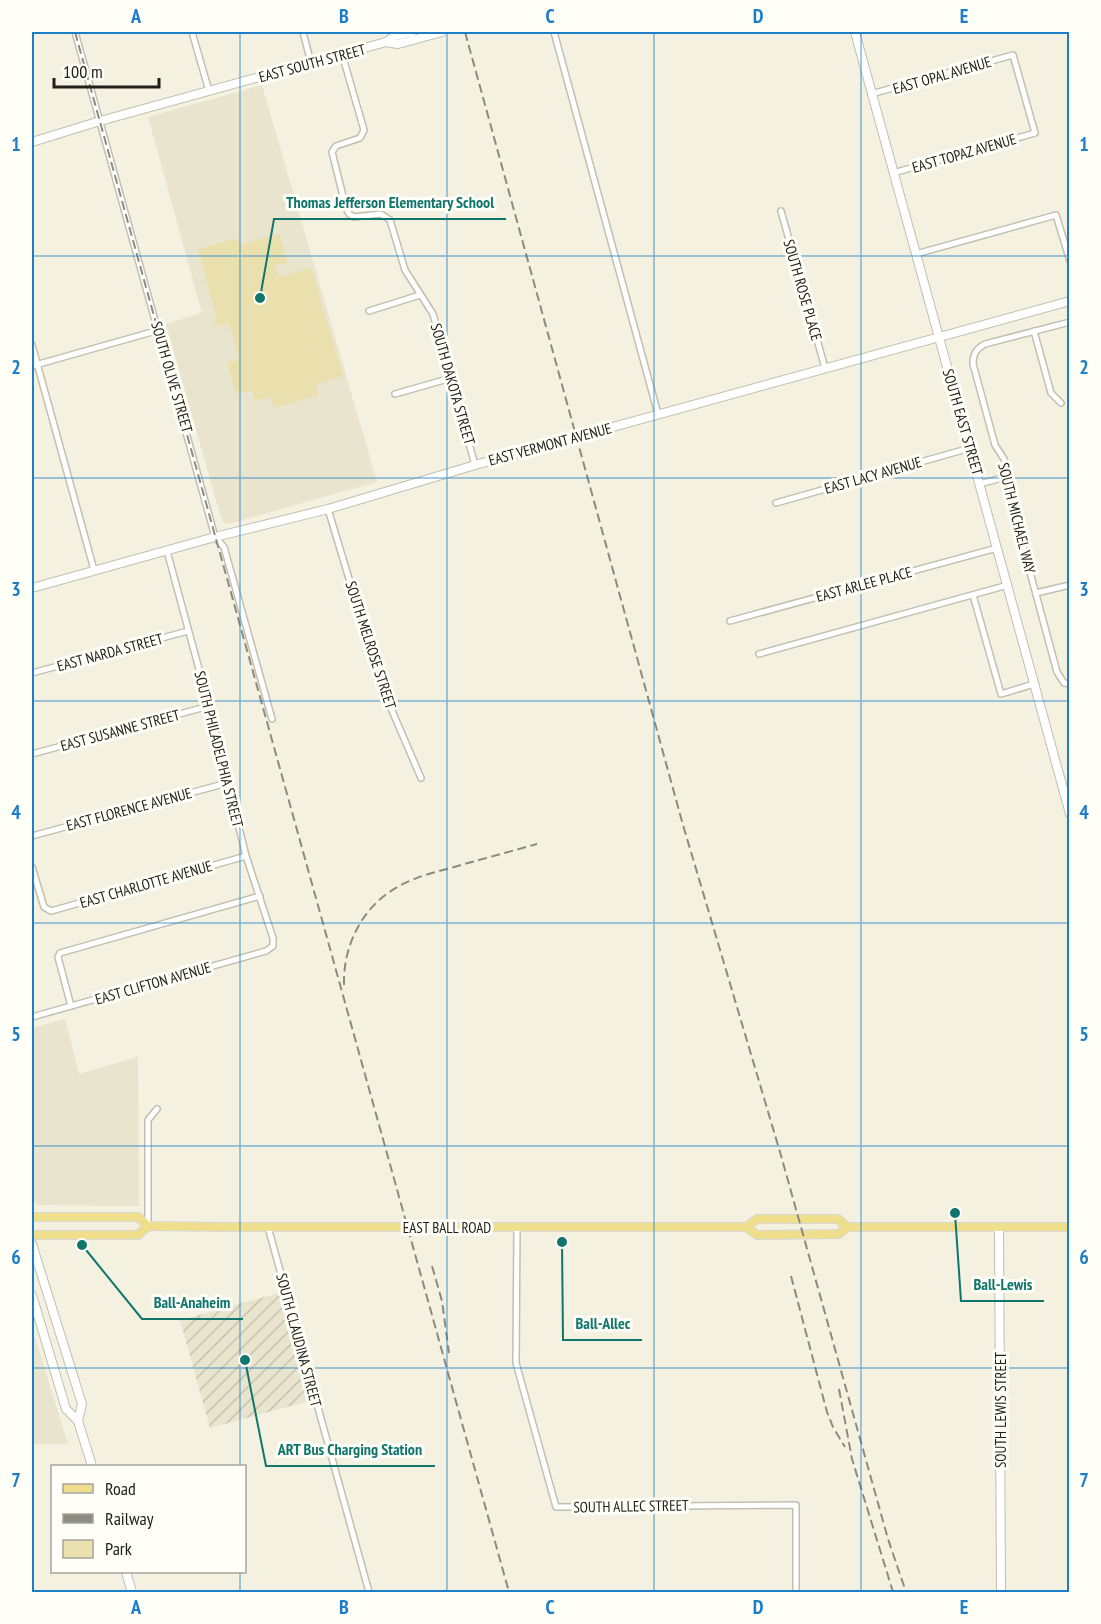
<svg xmlns="http://www.w3.org/2000/svg" width="1101" height="1624" font-family="'PT Sans Narrow',sans-serif">
<style>
.built{fill:#e9e4cd}
.industrial{fill:url(#industrial-furrows)}
.green{fill:#e9e0ae}
.lines{fill:none;stroke-linecap:round;stroke-linejoin:round}
.street-casing{stroke:#c2bfb0;stroke-width:8}
.secondary-casing{stroke:#c2bfb0;stroke-width:10}
.primary-casing{stroke:#d7d6d6;stroke-width:10}
.street{stroke:#fff;stroke-width:5}
.secondary{stroke:#fff;stroke-width:8}
.primary{stroke:#efdf8c;stroke-width:8}
.rail{stroke:#8d8b80;stroke-width:2;stroke-dasharray:9 4.5;stroke-linecap:butt}
.grid{fill:none;stroke:#1c7dc9;stroke-width:1.5;stroke-opacity:0.55}
.labels{text-anchor:middle;dominant-baseline:central;stroke-width:6;stroke-linejoin:round;paint-order:stroke}
.street-label{font-size:15px;fill:#1f1e19;stroke:#fffef7}
.leader{fill:none;stroke:#0f766e;stroke-width:2}
.callout-dot{fill:#0f766e;stroke:#fffef7;stroke-width:2}
.callout-label{font-size:16px;text-anchor:middle;font-weight:bold;fill:#0f766e;stroke:#fffef7;stroke-width:6;stroke-linejoin:round;paint-order:stroke}
.neatline{fill:none;stroke:#1c7dc9;stroke-width:2}
.grid-label{font-size:20px;text-anchor:middle;font-weight:bold;fill:#1c7dc9}
</style>
<defs>
<pattern id="industrial-furrows" width="10" height="10" patternUnits="userSpaceOnUse" patternTransform="scale(1.5)"><rect width="10" height="10" fill="#e9e4cd"/><path d="M-1 1l2-2M0 10L10 0M9 11l2-2" fill="none" stroke="#c7c3af"/></pattern>
</defs>
<rect width="100%" height="100%" fill="#f4f1e1"/>
<!-- built -->
<g class="built">
<path d="M262 85 377 482 228 524 222 521 166 324 202 313 148 117Z"/>
<path d="M65 1019 79 1074 138 1057 139 1206 38 1205 32 1199V1028Z"/>
<path d="M32 1328 68 1444H32Z"/>
</g>
<!-- industrial -->
<path class="industrial" d="M279 1293 309 1401 210 1428 180 1320Z"/>
<!-- green -->
<path class="green" d="M279 233 287 263 275 266 279 277 311 268 343 376 316 384 319 395 274 408 270 397 255 401 252 390 236 394 227 363 239 359 229 323 213 327 217 319 198 249 235 239 244 244Z"/>
<g class="lines">
<defs>
<g id="street">
<path d="M75 32 215 537 224 547 272 719"/>
<path d="M192 32 209 91"/>
<path d="M303 32 311 63"/>
<path d="M554 32 658 414"/>
<path d="M342 54 364 130 360 138 336 146 332 152 346 208 349 214 354 217 381 214 390 220 405 270 433 314 475 465"/>
<path d="M871 94 1013 55 1035 133 893 173"/>
<path d="M781 211 825 368"/>
<path d="M916 254 1056 215 1070 261"/>
<path d="M369 311 420 295"/>
<path d="M1070 322 985 344C976 349 973 354 973 364L995 445 1004 459 1012 486 1014 513 1057 672 1064 683 1070 684"/>
<path d="M1034 331 1051 393 1061 403"/>
<path d="M32 345 94 570"/>
<path d="M32 366 159 330"/>
<path d="M395 394 451 378"/>
<path d="M980 484 1009 476"/>
<path d="M776 503 970 448"/>
<path d="M328 509 381 685 421 778"/>
<path d="M1036 593 1070 585"/>
<path d="M973 595 1001 694 1034 684"/>
<path d="M730 621 997 548"/>
<path d="M759 654 1008 585"/>
<path d="M32 673 188 631"/>
<path d="M32 754 209 706"/>
<path d="M32 836 227 783"/>
<path d="M32 867 44 907 51 911 246 856"/>
<path d="M71 1006 58 957 60 953 260 896"/>
<path d="M32 1017 266 951 273 946V938L246 856 209 706 167 551"/>
<path d="M148 1226V1120L157 1109"/>
<path d="M268 1227 369 1592"/>
<path d="M517 1227 516 1363 556 1507 796 1505V1592"/>
</g>
<g id="secondary">
<path d="M855 32 1070 814"/>
<path d="M386 42 398 44 442 32"/>
<path d="M32 142 100 121 386 42 395 36 412 32"/>
<path d="M32 588 215 537 328 509 475 465 1070 301"/>
<path d="M999 1227 1001 1592"/>
<path d="M32 1244 82 1404 78 1421 92 1466"/>
<path d="M32 1295 66 1409 78 1421"/>
<path d="M126 1572 132 1592"/>
</g>
<g id="primary">
<path d="M32 1217H138L148 1226 223 1227H746L757 1219H838L847 1227H1070"/>
<path d="M746 1227 757 1235 839 1234 847 1227"/>
<path d="M32 1235H138L148 1226"/>
</g>
</defs>
<!-- street casing -->
<use href="#street" class="street-casing"/>
<!-- secondary casing -->
<use href="#secondary" class="secondary-casing"/>
<!-- primary casing -->
<use href="#primary" class="primary-casing"/>
<!-- street -->
<use href="#street" class="street"/>
<!-- secondary -->
<use href="#secondary" class="secondary"/>
<!-- primary -->
<use href="#primary" class="primary"/>
<!-- rail -->
<g class="rail">
<path d="M75 32 509 1592"/>
<path d="M465 32 683 825 780 1152 888 1539 906 1592"/>
<path d="M344 985C343 939 368 897 412 880 428 873 445 870 461 865 486 858 512 851 537 844"/>
<path d="M432 1266 442 1301 449 1353"/>
<path d="M791 1276 827 1412 833 1427 845 1447"/>
<path d="M839 1389 852 1459 893 1592"/>
</g>
</g>
<!-- grid -->
<path class="grid" d="M240 32V1466M447 32V1592M654 32V1592M861 32V1592M32 256H1070M32 478H1070M32 701H1070M32 923H1070M32 1146H1070M32 1368H1070M240 1572V1592"/>
<g class="labels">
<!-- street labels -->
<g class="street-label">
<text transform="translate(312 63) rotate(-15)">EAST SOUTH STREET</text>
<text transform="translate(942 75) rotate(-16)">EAST OPAL AVENUE</text>
<text transform="translate(964 153) rotate(-16)">EAST TOPAZ AVENUE</text>
<text transform="translate(803 290) rotate(74)">SOUTH ROSE PLACE</text>
<text transform="translate(172 377) rotate(74)">SOUTH OLIVE STREET</text>
<text transform="translate(453 384) rotate(74)">SOUTH DAKOTA STREET</text>
<text transform="translate(963 422) rotate(74)">SOUTH EAST STREET</text>
<text transform="translate(550 444) rotate(-15)">EAST VERMONT AVENUE</text>
<text transform="translate(873 475) rotate(-16)">EAST LACY AVENUE</text>
<text transform="translate(1017 518) rotate(76)">SOUTH MICHAEL WAY</text>
<text transform="translate(864 584) rotate(-15)">EAST ARLEE PLACE</text>
<text transform="translate(371 645) rotate(72)">SOUTH MELROSE STREET</text>
<text transform="translate(110 652) rotate(-15)">EAST NARDA STREET</text>
<text transform="translate(120 730) rotate(-15)">EAST SUSANNE STREET</text>
<text transform="translate(219 749) rotate(76)">SOUTH PHILADELPHIA STREET</text>
<text transform="translate(129 809) rotate(-15)">EAST FLORENCE AVENUE</text>
<text transform="translate(146 884) rotate(-16)">EAST CHARLOTTE AVENUE</text>
<text transform="translate(153 983) rotate(-16)">EAST CLIFTON AVENUE</text>
<text x="447" y="1227">EAST BALL ROAD</text>
<text transform="translate(299 1340) rotate(75)">SOUTH CLAUDINA STREET</text>
<text transform="translate(1000 1410) rotate(-90)">SOUTH LEWIS STREET</text>
<text transform="translate(631 1506) rotate(-1)">SOUTH ALLEC STREET</text>
</g>
</g>
<!-- callouts -->
<path class="leader" d="M260 298L274 219H506M955 1213L961 1301H1044M82 1245L142 1319H243M562 1242L563 1340H642M245 1360L266 1466H435"/>
<g class="callout-dot">
<circle cx="260" cy="298" r="6"/>
<circle cx="955" cy="1213" r="6"/>
<circle cx="82" cy="1245" r="6"/>
<circle cx="562" cy="1242" r="6"/>
<circle cx="245" cy="1360" r="6"/>
</g>
<g class="callout-label">
<text x="390" y="208">Thomas Jefferson Elementary School</text>
<text x="1003" y="1290">Ball-Lewis</text>
<text x="192" y="1308">Ball-Anaheim</text>
<text x="603" y="1329">Ball-Allec</text>
<text x="350" y="1455">ART Bus Charging Station</text>
</g>
<!-- border -->
<rect width="1101" height="1624" fill="none" stroke="#fffef7" stroke-width="66"/>
<!-- legend -->
<rect x="51" y="1465" width="195" height="108" fill="#fffef7" stroke="#a5a49e" stroke-width="1.5"/>
<rect x="63" y="1484" width="30" height="9" fill="#efdf8c" stroke="#a5a49e" stroke-width="1.5"/>
<text x="105" y="1495" font-size="18" fill="#1f1e19">Road</text>
<rect x="63" y="1514" width="30" height="9" fill="#8d8b80" stroke="#a5a49e" stroke-width="1.5"/>
<text x="105" y="1525" font-size="18" fill="#1f1e19">Railway</text>
<rect x="63" y="1540" width="30" height="18" fill="#e9e0ae" stroke="#a5a49e" stroke-width="1.5"/>
<text x="105" y="1555" font-size="18" fill="#1f1e19">Park</text>
<!-- scale -->
<path d="M54 78v9h105v-9" fill="none" stroke="#1f1e19" stroke-width="3"/>
<text x="63" y="78" font-size="18" fill="#1f1e19" stroke="#fffef7" stroke-width="4.5" paint-order="stroke">100 m</text>
<rect x="33" y="33" width="1035" height="1558" class="neatline"/>
<g class="grid-label">
<text x="136" y="23">A</text>
<text x="344" y="23">B</text>
<text x="550" y="23">C</text>
<text x="758" y="23">D</text>
<text x="964" y="23">E</text>
<text x="16" y="151">1</text>
<text x="1084" y="151">1</text>
<text x="16" y="374">2</text>
<text x="1084" y="374">2</text>
<text x="16" y="596">3</text>
<text x="1084" y="596">3</text>
<text x="16" y="819">4</text>
<text x="1084" y="819">4</text>
<text x="16" y="1041">5</text>
<text x="1084" y="1041">5</text>
<text x="16" y="1264">6</text>
<text x="1084" y="1264">6</text>
<text x="16" y="1487">7</text>
<text x="1084" y="1487">7</text>
<text x="136" y="1614">A</text>
<text x="344" y="1614">B</text>
<text x="550" y="1614">C</text>
<text x="758" y="1614">D</text>
<text x="964" y="1614">E</text>
</g>
</svg>
